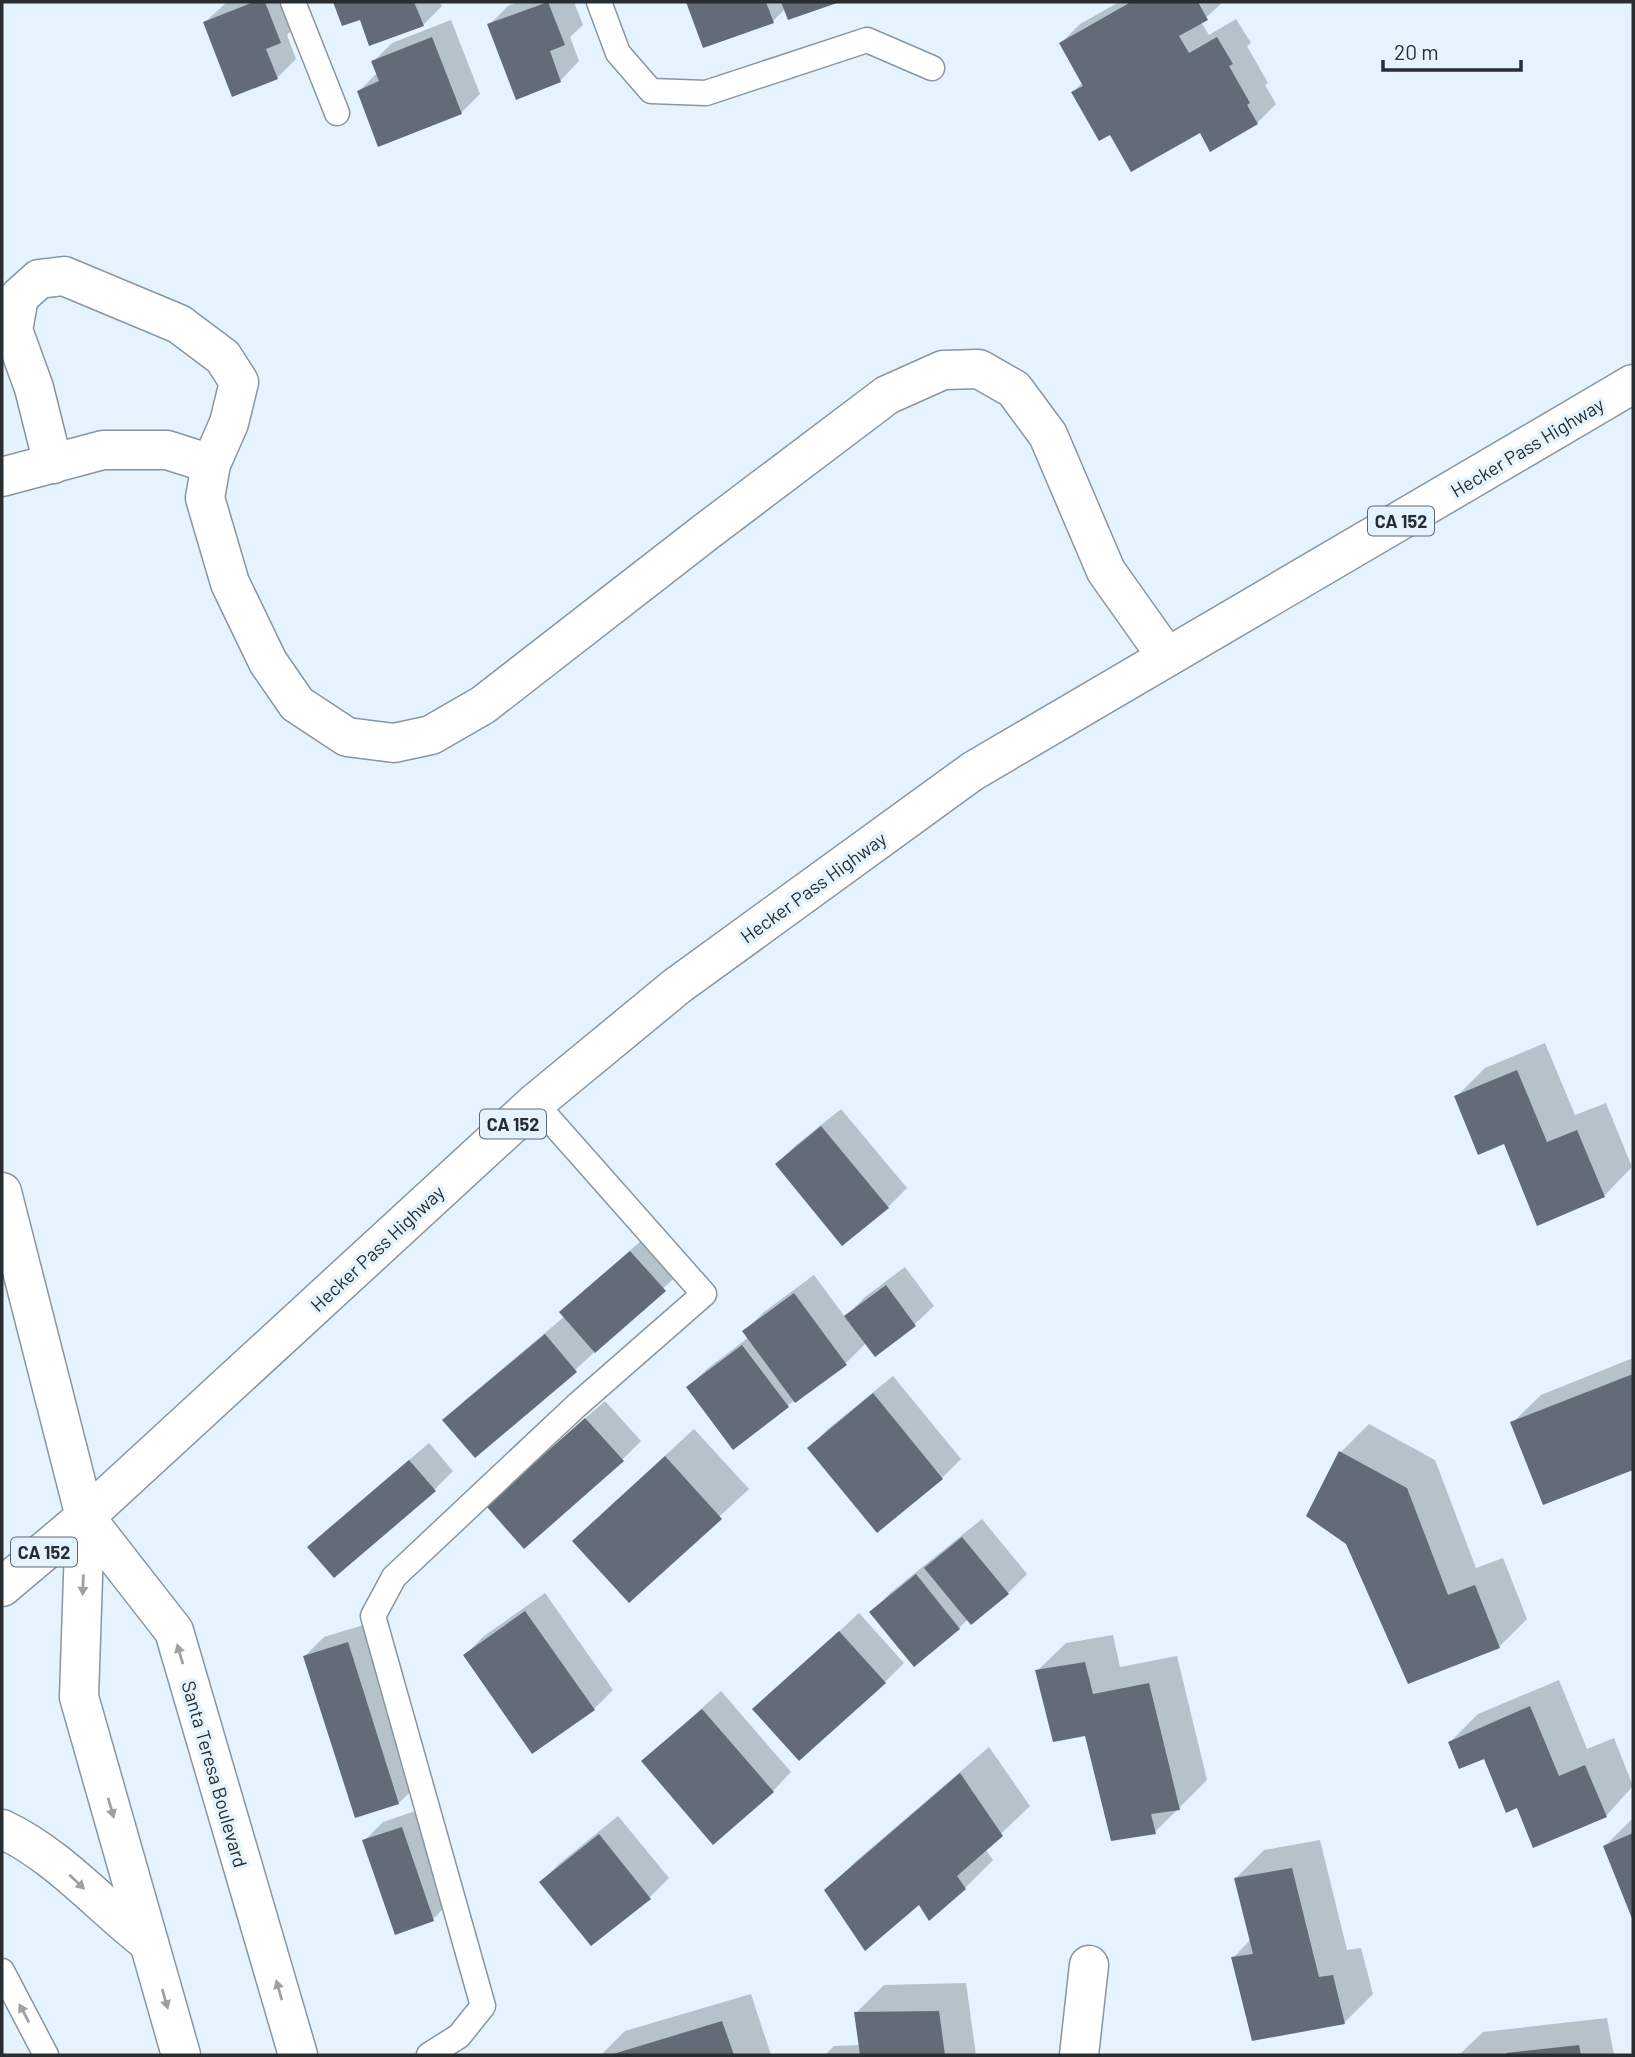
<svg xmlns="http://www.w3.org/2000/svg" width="1635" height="2057" font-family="Barlow,sans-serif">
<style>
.shadow{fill:#0003}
.building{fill:#636b77}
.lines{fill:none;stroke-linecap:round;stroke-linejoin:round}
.lane-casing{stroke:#8896a0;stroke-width:27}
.street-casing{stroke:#8896a0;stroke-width:41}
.secondary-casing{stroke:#8896a0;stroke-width:41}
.primary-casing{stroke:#8896a0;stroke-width:41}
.lane{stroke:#fff;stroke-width:24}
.street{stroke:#fff;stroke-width:38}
.secondary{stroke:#fff;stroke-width:38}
.primary{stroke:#fff;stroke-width:38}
.oneway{fill:#9ea0a2}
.labels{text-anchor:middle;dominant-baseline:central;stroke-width:7;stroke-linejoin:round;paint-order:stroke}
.shield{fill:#e4f3fd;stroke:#60686e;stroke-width:2}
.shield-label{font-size:18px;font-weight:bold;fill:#272d31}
.street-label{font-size:19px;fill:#272d31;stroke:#e4f3fd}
</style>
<rect width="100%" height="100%" fill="#e4f3fd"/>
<!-- shadow -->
<g class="shadow">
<path d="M227 2H291L299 23 287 35 296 59 277 78 205 22Z"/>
<path d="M335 2H440L442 6 423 25 361 18 343 24Z"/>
<path d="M518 2H574L583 25 570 37 579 61 561 80 517 97 489 25 508 6Z"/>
<path d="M688 2H836L789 18 786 8 773 21 704 45Z"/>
<path d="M1119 2H1223L1201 22 1209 35 1236 19 1251 43 1247 46 1268 83 1265 85 1276 104 1257 123 1201 130 1111 133 1073 92 1083 82 1061 43 1080 24Z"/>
<path d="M451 20 480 94 461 113 359 91 377 73 373 62 392 43Z"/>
<path d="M1545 1043 1575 1115 1606 1103 1632 1167 1604 1196 1505 1141 1456 1097 1485 1068Z"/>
<path d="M841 1109 907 1188 888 1207 777 1164 796 1145Z"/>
<path d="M650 1233 683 1270 575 1370 445 1420 464 1401 565 1316 580 1294Z"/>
<path d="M905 1267 934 1306 915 1324 875 1354 866 1343 846 1363 787 1406 688 1387 707 1369 749 1337 745 1331 764 1312 814 1275 845 1317 865 1297Z"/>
<path d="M1633 1358V1468L1544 1503 1512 1423 1541 1395Z"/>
<path d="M893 1376 961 1459 942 1478 878 1531 809 1448 828 1429Z"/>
<path d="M605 1401 641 1441 622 1460 507 1487Z"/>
<path d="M1369 1424 1435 1460 1476 1568 1503 1558 1527 1619 1499 1647 1409 1681 1341 1452Z"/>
<path d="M694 1429 749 1489 629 1600 603 1513Z"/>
<path d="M429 1443 453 1471 434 1490 310 1547 329 1528Z"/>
<path d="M982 1519 1027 1574 1008 1593 971 1623 968 1619 959 1628 872 1612 890 1593Z"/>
<path d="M545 1593 613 1690 594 1709 465 1655 484 1636Z"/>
<path d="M859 1613 904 1663 885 1682 755 1709Z"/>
<path d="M367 1624 418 1784 399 1803 305 1656 324 1637Z"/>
<path d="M1113 1635 1120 1667 1177 1656 1207 1780 1155 1832 1086 1734 1037 1671 1066 1643Z"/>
<path d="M1559 1680 1587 1749 1614 1738 1633 1786 1606 1816 1518 1806 1485 1757 1450 1742 1478 1714Z"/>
<path d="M721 1691 791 1772 773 1791 643 1761Z"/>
<path d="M989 1747 1030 1806 985 1849 993 1860 965 1888 919 1903 827 1890 855 1862Z"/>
<path d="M421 1809 452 1900 433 1919 364 1841 383 1822Z"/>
<path d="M618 1816 669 1878 650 1897 591 1944 541 1882 560 1863Z"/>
<path d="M1633 1818V1917L1605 1846Z"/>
<path d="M1320 1840 1347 1950 1361 1948 1373 1994 1344 2023 1233 1958 1251 1939 1236 1878 1264 1850Z"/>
<path d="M966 1983 976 2055H825L834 2046 861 2045 856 2013 884 1985Z"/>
<path d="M751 1994 771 2055H601L625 2031Z"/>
<path d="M1607 2018 1614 2055H1459L1483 2032Z"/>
</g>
<!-- building -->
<g class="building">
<path d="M254 2H265L281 43 266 49 278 79 232 97 203 22Z"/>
<path d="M333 2H414L424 26 369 46 360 20 342 26Z"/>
<path d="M548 2 565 45 550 51 561 82 516 100 487 24Z"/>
<path d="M686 2H766L774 23 703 48Z"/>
<path d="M781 2H840L788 20Z"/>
<path d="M1131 2H1198L1208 20 1179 36 1189 53 1217 37 1233 64 1229 66 1250 103 1247 105 1258 124 1210 152 1200 133 1131 172 1110 135 1099 141 1071 92 1083 86 1059 43Z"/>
<path d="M432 37 462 114 378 147 357 91 379 81 371 61Z"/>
<path d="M1517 1070 1547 1142 1577 1130 1605 1197 1537 1226 1504 1144 1478 1155 1454 1096Z"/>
<path d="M821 1126 889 1208 842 1246 775 1164Z"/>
<path d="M630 1251 666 1291 595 1353 559 1312Z"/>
<path d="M886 1285 916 1326 875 1357 844 1316Z"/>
<path d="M794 1293 847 1365 795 1403 742 1331Z"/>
<path d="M545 1334 577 1372 475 1458 442 1420Z"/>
<path d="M742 1345 789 1407 733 1450 686 1387Z"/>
<path d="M1633 1374V1470L1543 1505 1510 1422Z"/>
<path d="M873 1393 943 1479 877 1533 807 1448Z"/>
<path d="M585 1418 624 1461 524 1549 486 1506Z"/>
<path d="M1339 1451 1407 1488 1448 1595 1475 1585 1500 1648 1408 1684 1346 1544 1306 1516Z"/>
<path d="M665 1456 722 1519 629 1603 572 1541Z"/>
<path d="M409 1460 436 1491 334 1578 307 1547Z"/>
<path d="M962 1537 1009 1594 971 1625 924 1568Z"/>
<path d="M916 1574 960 1629 914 1667 869 1612Z"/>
<path d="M525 1611 595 1710 532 1754 463 1655Z"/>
<path d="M839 1631 886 1683 799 1761 752 1709Z"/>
<path d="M348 1642 399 1804 355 1818 303 1656Z"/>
<path d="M1085 1662 1093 1694 1149 1683 1180 1810 1151 1814 1156 1834 1111 1841 1085 1736 1053 1742 1035 1670Z"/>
<path d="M1530 1706 1559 1776 1585 1765 1607 1817 1533 1848 1517 1808 1506 1813 1484 1759 1459 1769 1448 1742Z"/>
<path d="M702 1709 774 1792 713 1845 641 1761Z"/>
<path d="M960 1773 1003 1836 957 1876 966 1889 929 1921 919 1905 865 1951 824 1890Z"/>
<path d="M402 1827 434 1921 395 1935 362 1840Z"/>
<path d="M1633 1833V1921L1603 1846Z"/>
<path d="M599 1834 651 1899 591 1946 539 1882Z"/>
<path d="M1292 1868 1319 1977 1333 1975 1345 2024 1252 2041 1231 1957 1253 1954 1234 1878Z"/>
<path d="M939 2011 945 2055H860L854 2012Z"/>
<path d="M722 2021 734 2055H610Z"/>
<path d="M1579 2045 1581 2055H1506V2053Z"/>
</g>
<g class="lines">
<defs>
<g id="lane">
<path d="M293 2 337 113"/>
<path d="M599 2 618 53 651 91 706 93 867 40 932 68"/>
<path d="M2 1971 46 2055"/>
<path d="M429 2055 459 2036 483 2006 373 1616 394 1577 576 1406 704 1294 535 1103"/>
</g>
<g id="street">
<path d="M53 464 34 388 13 330 19 297 39 279 64 276 179 324 223 357 239 382 229 423 211 464"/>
<path d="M2 477 103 450H167L211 464 205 498 230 583 268 662 297 704 347 737 394 743 431 735 483 705 707 531 887 395 943 370 979 369 1014 389 1048 435 1106 571 1167 657"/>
<path d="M1079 2055 1089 1965"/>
</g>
<g id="secondary">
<path d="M2 1192 85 1517 79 1697 181 2055"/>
<path d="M85 1517 174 1631 298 2055"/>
</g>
<g id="primary">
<path d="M2 1587 85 1517 535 1103 677 986 973 771 1633 384"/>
<path d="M2 1829C58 1855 101 1906 149 1943"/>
</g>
</defs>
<!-- lane casing -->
<use href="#lane" class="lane-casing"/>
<!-- street casing -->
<use href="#street" class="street-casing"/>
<!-- secondary casing -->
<use href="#secondary" class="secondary-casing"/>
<!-- primary casing -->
<use href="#primary" class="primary-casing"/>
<!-- lane -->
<use href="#lane" class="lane"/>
<!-- street -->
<use href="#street" class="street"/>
<!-- secondary -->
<use href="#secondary" class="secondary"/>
<!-- primary -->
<use href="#primary" class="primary"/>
</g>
<!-- one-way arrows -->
<defs><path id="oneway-solid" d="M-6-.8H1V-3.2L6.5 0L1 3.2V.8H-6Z" transform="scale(1.75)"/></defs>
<g class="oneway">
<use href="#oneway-solid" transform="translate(83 1585) rotate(92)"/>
<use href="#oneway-solid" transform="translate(180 1654) rotate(-106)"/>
<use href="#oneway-solid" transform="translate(111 1808) rotate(74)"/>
<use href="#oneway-solid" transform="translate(77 1882) rotate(43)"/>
<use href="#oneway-solid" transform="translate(279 1990) rotate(-106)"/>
<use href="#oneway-solid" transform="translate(165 1999) rotate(74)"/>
<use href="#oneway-solid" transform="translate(24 2013) rotate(-118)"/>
</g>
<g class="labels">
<!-- shield labels -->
<g class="shield">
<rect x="1368" y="506.5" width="66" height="29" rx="5"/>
<rect x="480" y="1109.5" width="66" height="29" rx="5"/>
<rect x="11" y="1537.5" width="66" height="29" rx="5"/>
</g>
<g class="shield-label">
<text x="1401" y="521">CA 152</text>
<text x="513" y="1124">CA 152</text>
<text x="44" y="1552">CA 152</text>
</g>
<!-- street labels -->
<g class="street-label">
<text transform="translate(1527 447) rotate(-31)">Hecker Pass Highway</text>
<text transform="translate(813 887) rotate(-36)">Hecker Pass Highway</text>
<text transform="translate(377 1248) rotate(-43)">Hecker Pass Highway</text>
<text transform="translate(215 1774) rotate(74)">Santa Teresa Boulevard</text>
</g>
</g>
<!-- border -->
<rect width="1635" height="2057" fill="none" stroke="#272d31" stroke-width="7"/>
<!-- scale -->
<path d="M1383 60v10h138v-10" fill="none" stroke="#272d31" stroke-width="3.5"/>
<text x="1394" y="60" font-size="21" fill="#272d31" stroke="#e4f3fd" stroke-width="5" paint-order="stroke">20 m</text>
</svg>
